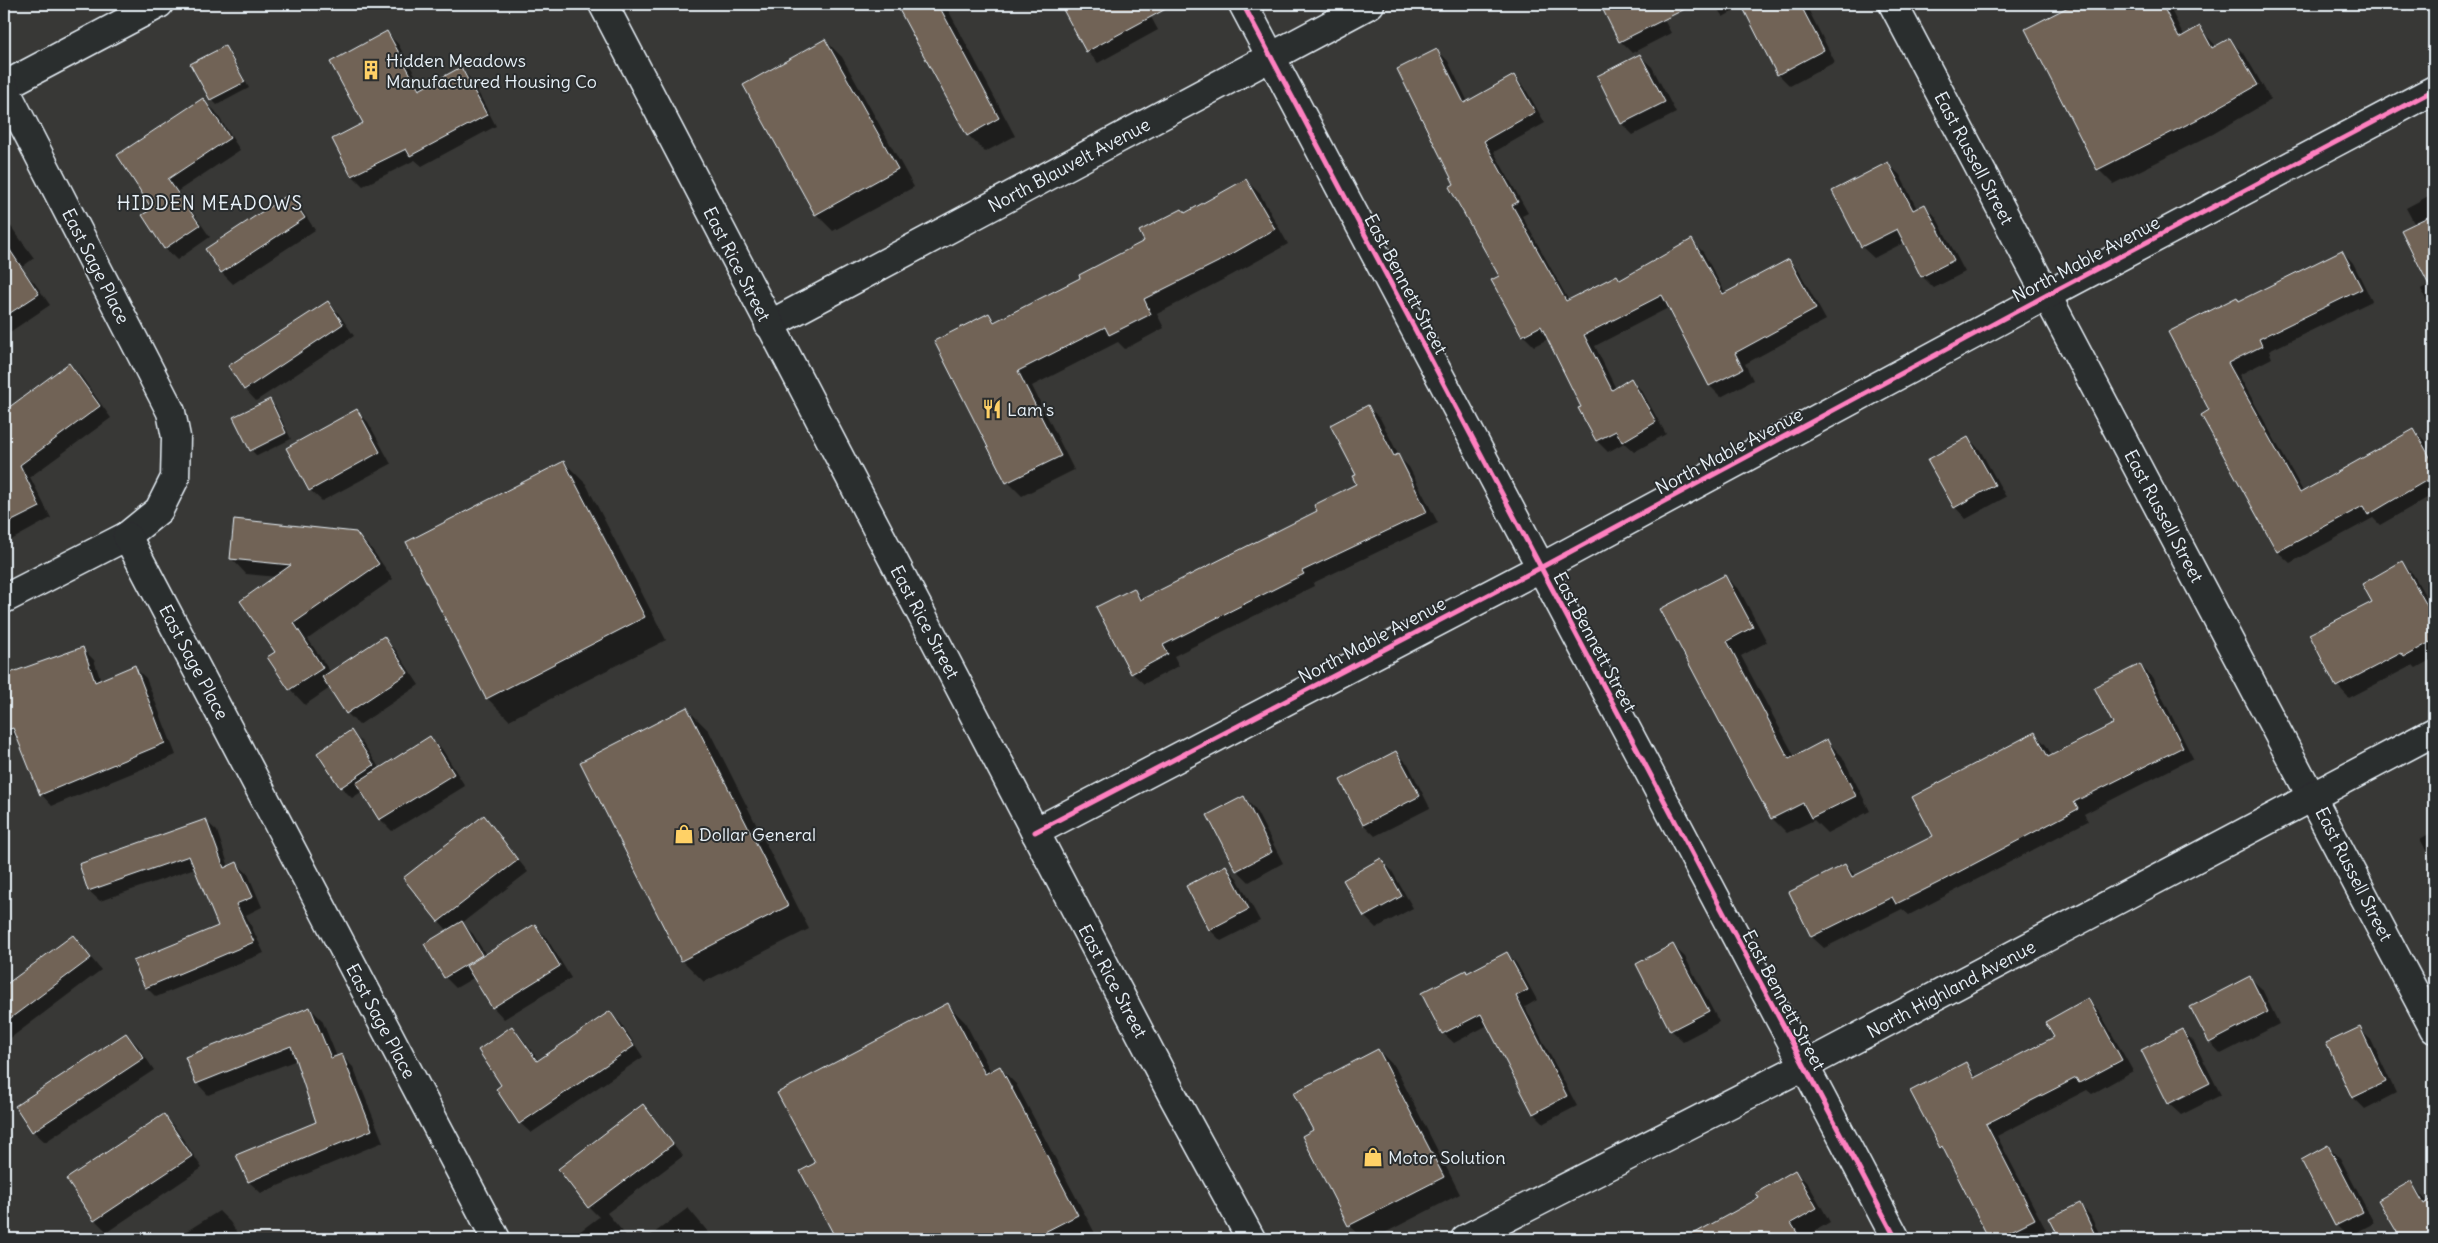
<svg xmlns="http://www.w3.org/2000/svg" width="2438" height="1243" font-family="Delius,sans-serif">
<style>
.shadow{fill:#0007}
.building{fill:#716457;stroke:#e8f1f8}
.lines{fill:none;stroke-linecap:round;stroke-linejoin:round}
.minor-casing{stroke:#e8f1f8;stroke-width:31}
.secondary-casing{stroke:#e8f1f8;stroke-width:31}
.minor{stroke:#2a2d2e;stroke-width:28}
.secondary{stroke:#2a2d2e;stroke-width:28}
.cycleway-casing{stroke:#2a2d2e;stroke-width:8}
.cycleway{stroke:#ff80c0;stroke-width:5}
.labels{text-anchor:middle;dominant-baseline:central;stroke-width:4;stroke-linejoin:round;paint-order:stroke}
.poi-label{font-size:18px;fill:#e8f1f8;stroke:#2a2d2e;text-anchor:start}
.street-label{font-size:18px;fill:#e8f1f8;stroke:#2a2d2e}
.neighbourhood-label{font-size:19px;letter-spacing:1px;fill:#e8f1f8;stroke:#2a2d2e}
</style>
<rect width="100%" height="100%" fill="#383836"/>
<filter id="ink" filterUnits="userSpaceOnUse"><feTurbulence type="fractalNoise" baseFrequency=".02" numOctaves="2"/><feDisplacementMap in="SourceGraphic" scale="10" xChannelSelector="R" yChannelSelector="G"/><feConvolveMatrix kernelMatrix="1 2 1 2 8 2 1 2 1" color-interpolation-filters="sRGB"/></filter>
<g filter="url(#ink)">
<!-- shadow -->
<g class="shadow">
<path d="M898 4H945L1015 136 985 152 968 135Z"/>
<path d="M1072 4H1144L1158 30 1098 63 1087 51 1063 8Z"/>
<path d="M1601 4H1656L1671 33 1632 53 1620 41Z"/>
<path d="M1714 4H1746L1723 17Z"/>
<path d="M1789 4H1801L1809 11 1835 62 1790 86 1778 74 1752 23Z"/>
<path d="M2080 4H2168L2184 36 2199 28 2217 47 2230 40 2245 55 2271 100 2213 134 2113 184 2098 169 2026 30Z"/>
<path d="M2401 4H2422L2408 11Z"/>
<path d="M387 33 398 44 423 89 461 69 471 79 496 126 422 166 415 160 363 186 352 175Z"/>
<path d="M825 40 842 57 914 187 833 231 816 214Z"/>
<path d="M225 47 230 53 249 88 217 105 211 99 192 65Z"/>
<path d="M1437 50 1448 61 1468 102 1514 77 1525 88 1545 123 1494 152 1528 213 1522 216 1569 301 1617 276 1621 280 1692 241 1703 252 1726 294 1788 260 1799 271 1826 320 1745 364 1753 380 1721 397 1710 386 1670 307 1595 346 1616 389 1631 380 1642 391 1666 434 1634 452 1624 443 1608 452 1597 441 1580 409 1582 408 1548 339 1534 346 1523 335 1493 280 1501 276 1455 185Z"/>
<path d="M1640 56 1652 67 1676 113 1633 135 1622 124Z"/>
<path d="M203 100 215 111 240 150 178 191 210 237 177 260 165 248 144 216 153 209Z"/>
<path d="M1888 164 1900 175 1917 209 1925 205 1936 217 1965 272 1934 288 1922 276 1905 242 1874 258 1862 247 1834 192Z"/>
<path d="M1246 180 1260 194 1288 244 1232 275 1157 314 1164 328 1125 349 1118 342 1032 386 1074 470 1022 496 1008 482 936 341 989 314 996 322 1082 279 1145 242 1186 214Z"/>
<path d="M2434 193V316L2421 289 2430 285 2415 225 2406 208Z"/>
<path d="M288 195 300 207 315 230 233 284 222 273 207 249Z"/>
<path d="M4 217 34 258 13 274 22 271 34 282 50 305 4 336Z"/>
<path d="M2342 251 2353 263 2372 301 2269 351 2272 358 2239 375 2304 493 2414 430 2426 442 2434 457V494L2380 525 2373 518 2290 563 2278 552 2203 415 2211 411 2237 298 2240 302Z"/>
<path d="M328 302 339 314 354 336 256 401 245 389Z"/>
<path d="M69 365 81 376 111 418 30 477 51 518 4 544V474L18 465 4 445V412Z"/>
<path d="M269 400 275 406 291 439 257 456 251 450 235 417Z"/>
<path d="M1368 407 1380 418 1400 458 1409 467 1438 523 1313 583 1314 586 1174 656 1179 666 1144 684 1132 673 1133 589 1143 599 1319 512 1358 485 1357 475Z"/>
<path d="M356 411 368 422 391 464 322 501 310 490Z"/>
<path d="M1968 438 1980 450 2006 497 1966 519 1955 507Z"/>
<path d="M564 462 586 484 666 640 509 720 487 698Z"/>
<path d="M355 533 371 548 393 579 308 639 331 673 383 638 395 649 419 685 359 725 347 713 330 688 305 705 290 689 277 652V577L246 574 231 558Z"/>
<path d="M2402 563 2413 574 2434 611V658L2416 668 2413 665 2349 698 2338 686 2374 602Z"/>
<path d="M1725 576 1740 591 1767 642 1741 656 1795 757 1827 741 1842 756 1870 811 1827 833 1814 820 1787 833 1772 818 1661 610Z"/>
<path d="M83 649 94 660 101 681 134 667 146 678 176 755 52 806 41 794 20 741 7 730 4 722V676Z"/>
<path d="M2140 665 2152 677 2193 758 2084 814 2088 821 1909 915 1902 909 1824 948 1812 937 1790 893 1845 865 1856 876 1934 837 2034 733 2046 745 2052 756 2115 724Z"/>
<path d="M687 709 709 731 809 929 704 982 682 960Z"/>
<path d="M351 732 363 743 380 769 430 738 442 749 465 786 392 831 380 819 363 791 352 798 341 787Z"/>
<path d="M1396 753 1408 764 1430 808 1375 836 1364 825 1341 781Z"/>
<path d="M1244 798 1255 809 1283 863 1249 882 1237 870Z"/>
<path d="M484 817 528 872 462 923 473 934 486 955 535 926 546 937 571 978 504 1019 493 1007 475 977 456 988 445 977 448 931 439 921Z"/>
<path d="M206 821 217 831 229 867 237 864 248 874 262 907 246 915 264 953 156 997 146 987 220 926 195 868 100 901 89 891 80 864Z"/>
<path d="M2434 831V865L2420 839Z"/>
<path d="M1381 860 1392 871 1413 908 1376 928 1365 917 1345 880Z"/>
<path d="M1226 867 1237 878 1260 921 1221 941 1210 930Z"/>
<path d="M73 936 101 970 4 1043V988Z"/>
<path d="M1673 946 1685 957 1719 1022 1683 1041 1671 1030Z"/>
<path d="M1507 953 1517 964 1537 1000 1525 1007 1577 1106 1544 1123 1534 1113 1488 1025 1454 1043 1443 1033 1468 974Z"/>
<path d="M2250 978 2262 989 2279 1024 2221 1054 2210 1042Z"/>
<path d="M2088 1000 2099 1011 2133 1071 2092 1094 2087 1090 1997 1136 2046 1230 2028 1239H1990L1947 1154 1941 1147 1965 1064 1978 1078 2055 1038Z"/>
<path d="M948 1005 965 1022 991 1072 999 1067 1016 1084 1098 1239H837L801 1172 816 1164Z"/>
<path d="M310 1008 322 1020 337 1057 342 1056 353 1067 383 1142 261 1193 249 1182 318 1122 297 1060 208 1095 197 1083Z"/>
<path d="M610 1013 621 1023 643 1057 531 1133 520 1123 503 1086 512 1027 522 1038 539 1061Z"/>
<path d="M2359 1029 2371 1040 2396 1093 2365 1109 2353 1097Z"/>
<path d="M2182 1030 2194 1042 2221 1095 2181 1115 2169 1104 2143 1051Z"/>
<path d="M126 1034 138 1046 154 1070 45 1142 33 1131Z"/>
<path d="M1378 1050 1395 1067 1460 1194 1373 1239H1363L1349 1226 1303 1137 1314 1131Z"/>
<path d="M643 1106 683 1156 607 1213 629 1239H578L575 1235 599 1217 589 1207Z"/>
<path d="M163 1115 175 1127 202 1168 107 1232 95 1220 68 1179Z"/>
<path d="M2328 1146 2340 1158 2374 1223 2348 1237 2336 1225Z"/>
<path d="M1795 1171 1809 1185 1830 1222 1805 1237 1806 1239H1687L1761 1198Z"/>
<path d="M2411 1183 2428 1203 2434 1199V1239H2403L2401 1237Z"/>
<path d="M2079 1204 2090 1215 2102 1239H2061L2051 1218Z"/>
<path d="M688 1208 714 1239H646Z"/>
<path d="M219 1211 230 1222 241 1239H174Z"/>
</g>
<!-- building -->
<g class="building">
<path d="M896 4H938L999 118 967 136Z"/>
<path d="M1060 4H1175L1086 52Z"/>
<path d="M1600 4H1695L1619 42Z"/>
<path d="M1741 4H1800L1824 50 1777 75Z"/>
<path d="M2074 4H2162L2179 38 2200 26 2212 48 2230 38 2258 85 2198 119 2097 170 2025 29Z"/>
<path d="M387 31 419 90 461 67 487 115 410 156 406 149 351 176 332 139 363 123 330 62Z"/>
<path d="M825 39 898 169 815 215 743 85Z"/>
<path d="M225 46 245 82 210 100 190 64Z"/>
<path d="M1437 49 1464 103 1514 75 1535 112 1484 141 1518 202 1512 205 1566 301 1617 275 1620 280 1692 239 1723 294 1789 259 1816 309 1735 353 1743 369 1709 386 1662 295 1584 335 1612 390 1631 378 1656 422 1622 442 1616 431 1596 441 1578 408 1581 407 1541 326 1522 336 1491 280 1499 276 1449 187 1454 184 1397 69Z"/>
<path d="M1640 54 1665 102 1621 124 1597 76Z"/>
<path d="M203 98 230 138 168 179 200 225 164 249 142 215 152 209 117 155Z"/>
<path d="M1888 162 1913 210 1925 204 1954 260 1921 277 1897 229 1861 247 1832 191Z"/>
<path d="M1246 179 1275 229 1218 262 1144 299 1151 314 1109 335 1105 327 1018 371 1061 456 1006 483 934 341 989 313 994 322 1080 278 1079 275 1144 241 1139 231 1182 209 1185 213Z"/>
<path d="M289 194 305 218 221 273 205 249Z"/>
<path d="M2434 214V295L2401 230Z"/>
<path d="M4 241 39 294 4 317Z"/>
<path d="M2342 250 2362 289 2259 339 2262 346 2228 363 2300 493 2414 429 2434 464V476L2368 515 2363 506 2277 552 2201 415 2209 410 2168 332 2237 297 2239 301Z"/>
<path d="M328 301 343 324 244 390 228 366Z"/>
<path d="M69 363 100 406 20 465 40 507 4 525V411Z"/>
<path d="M270 399 286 433 250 451 233 417Z"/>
<path d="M1368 405 1394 456 1398 454 1427 512 1302 571 1304 574 1163 645 1168 654 1131 674 1096 607 1134 588 1140 600 1317 511 1314 505 1356 484 1352 476 1356 475 1330 425Z"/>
<path d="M357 409 380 452 309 491 286 448Z"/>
<path d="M1968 437 1995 485 1954 508 1927 460Z"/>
<path d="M564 461 645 617 486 699 406 542Z"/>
<path d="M234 519 356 532 379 564 294 623 323 668 289 690 267 657 275 652 240 601 291 565 230 559Z"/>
<path d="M2402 561 2434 618V640L2404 657 2401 653 2336 687 2309 634 2372 602 2362 584Z"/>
<path d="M1725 575 1753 627 1727 641 1789 759 1827 739 1856 796 1811 818 1803 803 1771 819 1660 609Z"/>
<path d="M384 636 408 673 346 714 322 677Z"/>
<path d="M83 647 95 682 135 665 165 743 40 795 13 728 4 731V675Z"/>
<path d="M2140 664 2183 747 2074 802 2078 809 1938 883 1896 904 1892 897 1811 937 1789 892 1845 864 1852 877 1933 836 1912 797 2035 732 2048 757 2113 724 2094 687Z"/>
<path d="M687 707 788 906 681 961 580 762Z"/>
<path d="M351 730 374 765 340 788 317 753Z"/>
<path d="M430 736 454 774 379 820 356 783Z"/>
<path d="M1396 751 1420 796 1363 825 1340 780Z"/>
<path d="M1244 796 1272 852 1236 871 1207 815Z"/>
<path d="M484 815 518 860 438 922 403 878Z"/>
<path d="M206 819 224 868 237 862 253 897 236 904 254 942 145 988 133 961 218 926 189 856 88 891 79 864Z"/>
<path d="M1381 858 1402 896 1364 917 1343 880Z"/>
<path d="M1226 865 1249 909 1209 930 1186 886Z"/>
<path d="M462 921 482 955 444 978 424 944Z"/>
<path d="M535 924 560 966 492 1008 466 966Z"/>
<path d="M73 935 91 958 4 1023V986Z"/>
<path d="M1673 944 1709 1011 1670 1031 1636 964Z"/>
<path d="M1507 952 1528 990 1516 996 1567 1096 1533 1114 1481 1014 1442 1034 1421 993 1466 970 1467 973Z"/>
<path d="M2250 976 2268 1012 2209 1043 2190 1007Z"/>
<path d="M2088 998 2122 1060 2079 1083 2076 1078 1986 1124 2035 1219 1995 1239H1989L1942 1146 1940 1148 1910 1091 1966 1062 1974 1078 2054 1037 2045 1022Z"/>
<path d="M948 1003 985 1074 1000 1066 1078 1215 1031 1239H836L800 1171 815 1163 777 1093Z"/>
<path d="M310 1007 331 1058 342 1054 372 1130 248 1182 236 1155 316 1122 291 1046 196 1084 185 1057Z"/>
<path d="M610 1011 634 1046 519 1124 496 1089 501 1085 478 1050 512 1026 537 1061Z"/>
<path d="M2360 1027 2386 1082 2352 1098 2326 1043Z"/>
<path d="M2182 1029 2210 1083 2168 1104 2141 1050Z"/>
<path d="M126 1033 144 1058 32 1132 15 1106Z"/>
<path d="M1378 1049 1444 1177 1348 1226 1302 1136 1313 1130 1293 1093Z"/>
<path d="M643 1104 673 1144 588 1208 558 1169Z"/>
<path d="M164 1114 192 1156 94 1221 66 1179Z"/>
<path d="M2328 1145 2363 1212 2335 1226 2301 1160Z"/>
<path d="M1795 1170 1817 1208 1791 1223 1801 1239H1684L1759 1198 1756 1193Z"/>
<path d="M2411 1181 2424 1204 2434 1198V1239H2401L2378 1200Z"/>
<path d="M2080 1203 2097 1239H2060L2049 1218Z"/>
</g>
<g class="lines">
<defs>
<g id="minor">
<path d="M1243 4 1896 1239"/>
<path d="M1893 4 2434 1029"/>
<path d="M4 86 159 4"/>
<path d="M4 87 171 412 176 437 175 478 159 510 127 536 4 599"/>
<path d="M769 325 1370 4"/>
<path d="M127 536 496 1239"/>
<path d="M1035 832 1540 568 2047 295 2434 90"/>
<path d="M1465 1239 1804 1066 2434 732"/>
</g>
<path id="secondary" d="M603 4 1174 1098 1251 1239"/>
</defs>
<!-- minor casing -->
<use href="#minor" class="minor-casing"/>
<!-- secondary casing -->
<use href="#secondary" class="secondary-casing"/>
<!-- minor -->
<use href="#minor" class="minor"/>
<!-- secondary -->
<use href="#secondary" class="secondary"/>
<defs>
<g id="cycleway">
<path d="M1243 4 1896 1239"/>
<path d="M1035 832 1540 568 2047 295 2434 90"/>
</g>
</defs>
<!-- cycleway casing -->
<use href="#cycleway" class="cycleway-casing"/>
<!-- cycleway -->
<use href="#cycleway" class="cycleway"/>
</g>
</g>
<!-- icons -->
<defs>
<symbol id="building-bare" viewBox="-9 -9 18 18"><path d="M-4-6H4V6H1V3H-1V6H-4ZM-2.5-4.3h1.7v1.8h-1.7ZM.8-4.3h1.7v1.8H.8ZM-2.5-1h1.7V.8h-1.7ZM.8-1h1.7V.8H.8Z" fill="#ffd166" stroke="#2a2d2e" stroke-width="2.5" paint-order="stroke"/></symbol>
<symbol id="restaurant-bare" viewBox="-9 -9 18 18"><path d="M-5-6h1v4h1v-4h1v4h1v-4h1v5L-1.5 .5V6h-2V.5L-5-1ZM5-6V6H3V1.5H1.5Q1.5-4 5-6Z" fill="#ffd166" stroke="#2a2d2e" stroke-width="2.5" paint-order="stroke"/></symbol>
<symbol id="shop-bare" viewBox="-9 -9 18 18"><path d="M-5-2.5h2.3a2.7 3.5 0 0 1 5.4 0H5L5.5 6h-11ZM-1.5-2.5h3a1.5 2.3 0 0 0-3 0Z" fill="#ffd166" stroke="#2a2d2e" stroke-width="2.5" paint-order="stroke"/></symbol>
</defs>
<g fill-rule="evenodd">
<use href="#building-bare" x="357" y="56" width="28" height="28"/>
<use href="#restaurant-bare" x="978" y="395" width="28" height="28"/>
<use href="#shop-bare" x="670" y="820" width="28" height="28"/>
<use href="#shop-bare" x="1359" y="1143" width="28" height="28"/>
</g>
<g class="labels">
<!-- poi labels -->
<g class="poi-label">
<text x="386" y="60">Hidden Meadows<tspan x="386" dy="21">Manufactured Housing Co</tspan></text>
<text x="1007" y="409">Lam's</text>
<text x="699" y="834">Dollar General</text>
<text x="1388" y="1157">Motor Solution</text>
</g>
<!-- street labels -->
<g class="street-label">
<text transform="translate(1974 158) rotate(62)">East Russell Street</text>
<text transform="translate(1069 165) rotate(-28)">North Blauvelt Avenue</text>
<text transform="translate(2086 259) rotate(-28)">North Mable Avenue</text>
<text transform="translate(737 264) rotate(63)">East Rice Street</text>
<text transform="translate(96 266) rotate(63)">East Sage Place</text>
<text transform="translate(1406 284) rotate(62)">East Bennett Street</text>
<text transform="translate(1729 451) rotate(-28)">North Mable Avenue</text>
<text transform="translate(2164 516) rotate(62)">East Russell Street</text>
<text transform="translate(925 622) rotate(62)">East Rice Street</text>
<text transform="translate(1372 640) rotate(-28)">North Mable Avenue</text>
<text transform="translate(1595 642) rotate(62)">East Bennett Street</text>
<text transform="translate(194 662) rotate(62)">East Sage Place</text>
<text transform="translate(2354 874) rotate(63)">East Russell Street</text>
<text transform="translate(1113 981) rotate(62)">East Rice Street</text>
<text transform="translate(1951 989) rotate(-28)">North Highland Avenue</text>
<text transform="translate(1784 1000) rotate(62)">East Bennett Street</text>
<text transform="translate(381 1021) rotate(62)">East Sage Place</text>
</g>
<!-- neighbourhood labels -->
<g class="neighbourhood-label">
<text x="210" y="203">HIDDEN MEADOWS</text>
</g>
</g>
<!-- margin -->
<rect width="2438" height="1243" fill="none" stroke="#2a2d2e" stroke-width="20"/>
<rect x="10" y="10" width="2418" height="1223" fill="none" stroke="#e8f1f8" stroke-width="2" filter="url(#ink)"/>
</svg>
